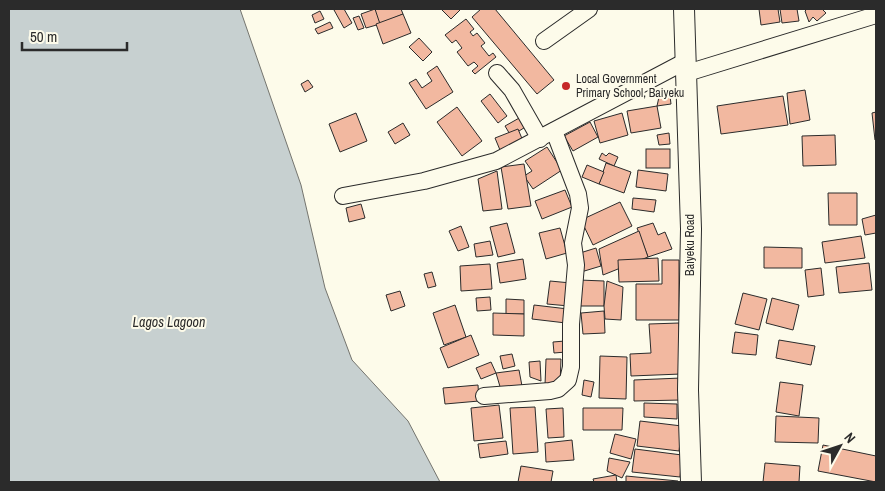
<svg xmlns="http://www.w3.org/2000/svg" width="885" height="491" font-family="'Archivo Narrow',sans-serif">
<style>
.water{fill:#c7d0d0;stroke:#74746e}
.building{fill:#f2b8a0;stroke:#2b2b2b}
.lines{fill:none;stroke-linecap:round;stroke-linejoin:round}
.minor-casing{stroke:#2b2b2b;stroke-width:18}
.major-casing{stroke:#2b2b2b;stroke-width:22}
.minor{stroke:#fdfbea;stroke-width:16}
.major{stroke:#fdfbea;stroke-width:20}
.poi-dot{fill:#c62828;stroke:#fdfbea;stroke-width:2}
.labels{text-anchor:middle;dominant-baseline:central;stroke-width:4;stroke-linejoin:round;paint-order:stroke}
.poi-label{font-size:12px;fill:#2b2b2b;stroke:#fdfbea;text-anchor:start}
.street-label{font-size:12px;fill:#2b2b2b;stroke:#fdfbea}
.water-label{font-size:14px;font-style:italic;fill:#2b2b2b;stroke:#fdfbea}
</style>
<rect width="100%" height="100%" fill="#fdfbea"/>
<!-- water -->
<path class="water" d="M9 9H240L301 185 325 288 352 360 408 421 440 482H9Z"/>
<!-- building -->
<g class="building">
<path d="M337 9H344L352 23 344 28 334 10Z"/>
<path d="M373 9H401L403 14 380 24Z"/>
<path d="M375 9 380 24 366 28 361 14Z"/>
<path d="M441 9H461L451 19Z"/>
<path d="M481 9H495L554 80 537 94 472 17Z"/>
<path d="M759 9H778L780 22 761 25Z"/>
<path d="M780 9H797L799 21 782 23Z"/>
<path d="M807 9H822L826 13 817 21 813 17 809 22 805 11Z"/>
<path d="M320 11 324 19 315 23 312 15Z"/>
<path d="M403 14 411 33 383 44 376 24Z"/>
<path d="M359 16 364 28 358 30 353 18Z"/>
<path d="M466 19 474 29 470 32 473 36 477 33 485 43 481 46 489 56 493 53 496 57 475 74 472 71 478 66 474 62 468 66 457 52 462 48 456 40 452 43 445 35Z"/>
<path d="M330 22 333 28 318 34 315 29Z"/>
<path d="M419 38 432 52 423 61 409 47Z"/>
<path d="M437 66 453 92 426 109 409 83 416 79 422 88 432 81 427 73Z"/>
<path d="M308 80 313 87 305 92 301 84Z"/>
<path d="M805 90 810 120 790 124 787 93Z"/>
<path d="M490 94 507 116 498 123 481 101Z"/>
<path d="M670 96 671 104 657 106 659 97Z"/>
<path d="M783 96 788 125 721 134 717 106Z"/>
<path d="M657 106 661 128 631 133 627 111Z"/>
<path d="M457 107 482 141 462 156 437 122Z"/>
<path d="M876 112V139L875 140 872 113Z"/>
<path d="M356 113 367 141 340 152 329 124Z"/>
<path d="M622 113 628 135 600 143 594 121Z"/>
<path d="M521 117 527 126 511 136 505 126Z"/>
<path d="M590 122 598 137 573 151 564 136Z"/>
<path d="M403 123 410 135 395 144 388 132Z"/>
<path d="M518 129 523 141 500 150 495 138Z"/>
<path d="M669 133 670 144 659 145 657 135Z"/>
<path d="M835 135 836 165 803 166 802 136Z"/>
<path d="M547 147 562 170 533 189 524 176 532 171 525 161Z"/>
<rect x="646" y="149" width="24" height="19"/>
<path d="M602 153 606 156 609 153 618 157 614 166 599 159Z"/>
<path d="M606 163 631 172 624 193 599 184Z"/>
<path d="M524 164 531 206 508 209 501 167Z"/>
<path d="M587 165 604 172 599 184 582 177Z"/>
<path d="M638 170 668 174 666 191 636 187Z"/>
<path d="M497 171 502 209 483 211 478 179Z"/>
<path d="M565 190 572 207 542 219 535 201Z"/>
<path d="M828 193H857V225H829Z"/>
<path d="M633 198 656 200 654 212 632 209Z"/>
<path d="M620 202 632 226 593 245 581 220Z"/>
<path d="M361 204 365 218 349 222 346 208Z"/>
<path d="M876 215V233L865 235 862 219Z"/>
<path d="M507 223 515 253 498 257 490 227Z"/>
<path d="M653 223 658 235 665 232 672 249 648 257 637 228Z"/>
<path d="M461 226 469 247 458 251 449 231Z"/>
<path d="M560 228 567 253 546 259 539 233Z"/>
<path d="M639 231 648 257 603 275 599 249Z"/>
<path d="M861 236 865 258 825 263 822 242Z"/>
<path d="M490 241 493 255 476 257 474 244Z"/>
<path d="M764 247 802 248V268H764Z"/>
<path d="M596 248 601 266 581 272 580 253Z"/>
<path d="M658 258 659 281 619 282 618 260Z"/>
<path d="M523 259 526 279 500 283 497 263Z"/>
<path d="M662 260H679V320H636V284H662Z"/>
<path d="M869 263 872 290 839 293 836 267Z"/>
<path d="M490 264 492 289 461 291 460 266Z"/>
<path d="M821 268 824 295 808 297 805 270Z"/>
<path d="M432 272 436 286 428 288 424 274Z"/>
<path d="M579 280 604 281V306H579Z"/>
<path d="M550 281 571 283 569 306 547 304Z"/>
<path d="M607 281 623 287 621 320 605 319 604 306Z"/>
<path d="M400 291 405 306 391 311 386 295Z"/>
<path d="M743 293 767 299 759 330 735 324Z"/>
<path d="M490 297 491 310 477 311 476 298Z"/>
<path d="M772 298 799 305 793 330 766 323Z"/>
<path d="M506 299 524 300V314H506Z"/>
<path d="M455 305 466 337 444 345 433 313Z"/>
<path d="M534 305 568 309 566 323 532 319Z"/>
<path d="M604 311 605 333 583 334 581 313Z"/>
<path d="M493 313 524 314V336L493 335Z"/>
<path d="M679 323 681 374 631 376 630 354 651 353 649 324Z"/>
<path d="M735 332 758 335 756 355 732 353Z"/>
<path d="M471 335 479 355 448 368 440 348Z"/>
<path d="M779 340 815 346 811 365 776 358Z"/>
<path d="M565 341 566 352 554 353 553 342Z"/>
<path d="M512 354 515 366 503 369 500 356Z"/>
<path d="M600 356 627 357 626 399 599 398Z"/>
<path d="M546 359H561L560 385H545Z"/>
<path d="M540 361 541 381 530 377 529 362Z"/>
<path d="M491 362 496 373 481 379 476 368Z"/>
<path d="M519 370 522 386 501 390 496 373Z"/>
<path d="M681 378V400L634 401V380Z"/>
<path d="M584 380 594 382 591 397 582 395Z"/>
<path d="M780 382 803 385 799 416 776 412Z"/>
<path d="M478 385 479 401 445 404 443 388Z"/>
<path d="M644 403 677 404V419L644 417Z"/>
<path d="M499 405 503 438 474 441 471 408Z"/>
<path d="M535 407 538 452 513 454 510 408Z"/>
<path d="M563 408 564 437 548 438 546 409Z"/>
<path d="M583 408H623L622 430H583Z"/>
<path d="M776 416 819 418 818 443 775 442Z"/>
<path d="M640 421 682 426 679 451 637 446Z"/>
<path d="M615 434 636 439 631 459 610 453Z"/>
<path d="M572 440 574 460 546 462 545 443Z"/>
<path d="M506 441 508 454 480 458 478 444Z"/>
<path d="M823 445 876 456V482L818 471Z"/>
<path d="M635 449 682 455 680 477 632 472Z"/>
<path d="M609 458 630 462 622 478 607 471Z"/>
<path d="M765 463 800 466 799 482H763Z"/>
<path d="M521 466 553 471 551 482H518Z"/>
<path d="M616 475 617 482H594L593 479Z"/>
<path d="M626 476 678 481V482H626Z"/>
</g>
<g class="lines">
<defs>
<g id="minor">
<path d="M544 41 589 9"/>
<path d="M497 73 512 90 540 139"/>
<path d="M687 73 876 15"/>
<path d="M343 196 424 181 496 161 686 61"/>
<path d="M484 396 550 391 558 389 568 380 571 367V324L576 265 573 243 580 208 578 194 554 131"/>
</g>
<path id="major" d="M684 9 691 229 688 390 691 482"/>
</defs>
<!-- minor casing -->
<use href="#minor" class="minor-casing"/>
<!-- major casing -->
<use href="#major" class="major-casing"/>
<!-- minor -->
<use href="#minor" class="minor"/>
<!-- major -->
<use href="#major" class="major"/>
</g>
<!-- markers -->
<circle class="poi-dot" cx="566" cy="86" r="5"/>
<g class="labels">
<!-- poi labels -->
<g class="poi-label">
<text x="576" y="79">Local Government<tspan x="576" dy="14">Primary School, Baiyeku</tspan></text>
</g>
<!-- street labels -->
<g class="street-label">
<text transform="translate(690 245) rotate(-90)">Baiyeku Road</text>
</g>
<!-- water labels -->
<g class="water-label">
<text x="169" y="322">Lagos Lagoon</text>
</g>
</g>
<!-- border -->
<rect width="885" height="491" fill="none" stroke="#2b2b2b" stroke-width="20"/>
<!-- north arrow -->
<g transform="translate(840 446) rotate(50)" stroke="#fdfbea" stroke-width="4" paint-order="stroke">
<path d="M0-4L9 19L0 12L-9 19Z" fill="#2b2b2b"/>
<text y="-8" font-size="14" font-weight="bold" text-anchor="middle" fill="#2b2b2b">N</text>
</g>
<!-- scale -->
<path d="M22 42v8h105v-8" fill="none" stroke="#2b2b2b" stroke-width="2.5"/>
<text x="30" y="42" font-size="15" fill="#2b2b2b" stroke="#fdfbea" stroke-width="4" paint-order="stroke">50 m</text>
</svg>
